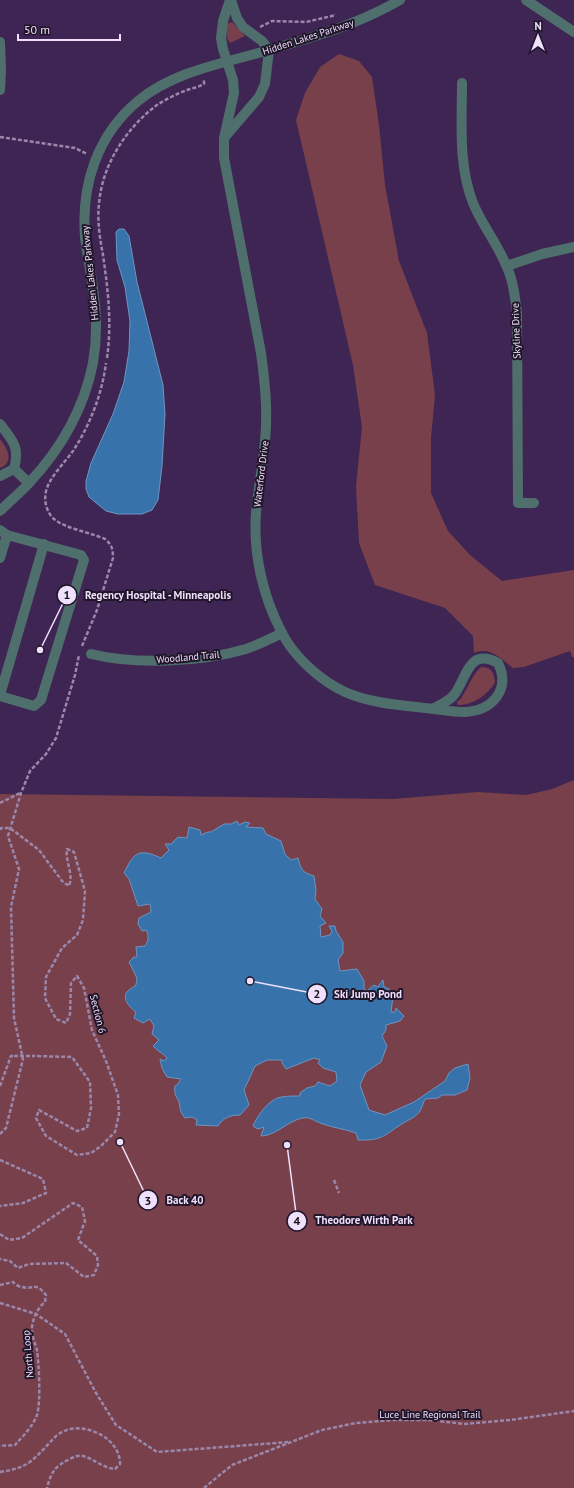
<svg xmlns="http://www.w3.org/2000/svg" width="574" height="1488" font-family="'PT Sans',sans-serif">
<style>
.green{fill:#77404a}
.water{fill:#3773aa;stroke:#6e94c3}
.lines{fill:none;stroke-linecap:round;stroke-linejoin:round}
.path{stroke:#9c87ac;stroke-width:2.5;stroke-dasharray:4 2;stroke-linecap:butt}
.minor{stroke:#4e6f6c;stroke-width:10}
.path-bridge{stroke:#9c87ac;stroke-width:2.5;stroke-dasharray:4 2;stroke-linecap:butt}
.labels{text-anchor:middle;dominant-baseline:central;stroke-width:4;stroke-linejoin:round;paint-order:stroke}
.street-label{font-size:10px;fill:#efe0fd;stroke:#201529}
.leader{fill:none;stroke:#efe0fd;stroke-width:1.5}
.callout-dot{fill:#efe0fd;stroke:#201529;stroke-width:1.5}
.mark-label{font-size:12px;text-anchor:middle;font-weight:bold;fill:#111}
.callout-label{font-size:11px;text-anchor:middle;font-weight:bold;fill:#efe0fd;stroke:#201529;stroke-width:4;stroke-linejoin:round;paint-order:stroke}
</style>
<rect width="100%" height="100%" fill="#3f2553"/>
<!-- green -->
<g class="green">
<path d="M232 22 245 36 230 43 227 38 226 24Z"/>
<path d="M339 54 359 61 372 77 379 125 385 185 399 261 427 333 435 395 431 438V493L448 531 470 555 502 581 574 570V657H572L570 651 524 667 513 668C501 659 490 646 474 653L473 636 445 608 375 585 359 543 356 486 362 427 353 365 296 120 305 93 320 67Z"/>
<path d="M0 439C7 448 15 462 0 468Z"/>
<path d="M481 667C491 667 494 672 495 682 488 695 473 705 458 705L457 702C459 700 462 698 463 695 469 686 472 675 481 667Z"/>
<path d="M574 780V1488H0V794L393 799 478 792 526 795 552 789Z"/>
</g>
<!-- water -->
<g class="water">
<path d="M119 229H124L129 236 137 282 163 385 165 414 162 466 158 500 152 510 142 514H118L106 511 89 497 86 489V481L91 463 113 414 124 382 129 351 130 321 125 287 117 260 116 232Z"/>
<path d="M237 821 239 825 245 822 250 823 246 827 263 828 266 834 281 841 285 854 291 860 298 858C301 870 302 872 314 876L316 890 315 899 322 909 320 916 326 923 320 926 321 937 330 935 332 931 329 926H335L336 931 343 942V953L338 960 340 971 357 969 364 981V989L367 991 374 985 378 987 383 980 384 987 389 989 393 996 391 1012H395L396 1008 404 1016 400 1021 386 1025V1030L382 1036 387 1046 381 1062 366 1072 360 1085 369 1110 385 1115 414 1102 445 1081 449 1073 455 1068 468 1064 470 1078 467 1090 455 1095H442L438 1098 425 1099C423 1103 422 1108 420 1111 416 1117 410 1119 405 1122 385 1134 384 1141 358 1140L356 1133C345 1129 334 1128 323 1124 311 1120 309 1114 294 1121 283 1126 273 1136 261 1136L264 1127 258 1129 253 1126C257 1116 269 1099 281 1097 287 1096 293 1096 300 1096V1093L307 1088 315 1086 318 1082 330 1086 337 1081 336 1072 323 1068 318 1063 320 1060 314 1058 286 1069 282 1063V1060H267L255 1066 244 1090 249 1105 240 1115C230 1115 223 1118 218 1126L196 1125 197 1120 192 1117 185 1118C179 1110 181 1111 179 1102 176 1095 174 1096 175 1086L178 1084 181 1079 167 1077 162 1068 160 1059 164 1061 167 1058C163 1053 157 1051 153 1046L159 1040 152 1034 154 1026 150 1019 143 1023 134 1018 136 1012C130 1008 122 999 127 992 129 989 134 987 136 985L137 978 129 962 134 957H137L136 947 145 946C149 940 149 936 146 930L142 931 138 924 139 918 151 912 150 904 138 906 129 879 124 873C134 852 139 848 161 858L169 850 165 844H171L178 837 187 838 189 827 200 830 201 835 208 832H211L224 824H231Z"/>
</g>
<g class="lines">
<!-- path -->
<g class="path">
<path d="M260 27 272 21 306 22 336 15"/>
<path d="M0 137 75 148 87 154"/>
<path d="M107 358C112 323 108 290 103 255 100 239 97 221 99 204 102 165 126 128 157 105 166 99 177 94 187 90 193 88 199 87 204 84V79"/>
<path d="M82 646 97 610 113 558C113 549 112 545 105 539 92 533 64 528 54 519 46 512 43 499 47 488 51 476 65 462 73 451 90 425 102 394 106 363"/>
<path d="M0 803 20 793"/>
<path d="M0 830 1 828H10L39 850 62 881 69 886C74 874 65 862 67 849L74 852 85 891 83 920 77 935 62 948 46 977 45 998 56 1019 66 1023 70 1014 71 983 77 976 84 988 92 1030 106 1061 118 1095 119 1114 115 1132 101 1146 91 1153 77 1155 46 1136 36 1118 39 1110 77 1131 87 1128 91 1108 90 1082 72 1057 34 1056"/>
<path d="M0 1086 11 1056H14"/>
<path d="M0 1134 6 1128 23 1059 14 1018 11 907 19 869 8 836 21 793 30 771 46 754 56 738 75 675 79 655"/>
<path d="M0 1160 43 1179 46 1193 23 1203 0 1206"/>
<path d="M334 1180 339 1193"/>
<path d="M0 1234 9 1240 22 1238 73 1203 82 1207 85 1221 78 1240 97 1256 98 1265 94 1275 84 1277 66 1263 29 1264 18 1268 10 1261 0 1259"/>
<path d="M0 1285 13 1282C15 1284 19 1287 22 1287 34 1290 35 1281 46 1295L45 1302C37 1308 31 1322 32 1332 33 1338 35 1344 37 1350 39 1365 41 1401 37 1415 33 1426 23 1436 15 1445L0 1446"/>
<path d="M0 1303 36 1314 65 1334 96 1393 116 1425 157 1452 289 1442"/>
<path d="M0 1472C12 1470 22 1468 31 1461 40 1454 47 1445 55 1437 70 1423 92 1428 106 1438 115 1445 120 1454 120 1464L115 1469C103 1468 94 1459 83 1456 78 1455 73 1457 68 1460 54 1467 51 1473 47 1488"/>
<path d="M204 1488 232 1465 322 1430 356 1423 394 1420H430L464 1424 510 1420 574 1411"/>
</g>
<!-- minor -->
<g class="minor">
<path d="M230 0 223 21 221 38 223 49 233 80 234 93 224 138V158L261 353C265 383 268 411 265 441 263 465 258 489 256 513 253 554 263 597 282 633 294 657 321 681 345 692 370 703 398 705 425 708 438 709 451 712 464 712 492 711 511 690 498 663 468 647 467 678 454 695 449 701 440 705 433 709"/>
<path d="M526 0 574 32"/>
<path d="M0 42 1 71 0 90"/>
<path d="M462 83C462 122 458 165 473 203 482 225 497 243 506 265 513 279 515 297 517 313L518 503H534"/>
<path d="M224 138 259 97 265 84 269 50 262 41 243 27 237 18 231 0"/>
<path d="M507 266 542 254 574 247"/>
<path d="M0 424C13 441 20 447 14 469L29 483"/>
<path d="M0 476 14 469"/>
<path d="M0 511C10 501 20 493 29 483 61 449 84 408 93 363 97 339 97 313 93 289 91 272 87 255 85 237 81 185 97 135 138 101 174 71 225 63 269 50 314 37 359 24 400 0"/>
<path d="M0 530 7 535 81 555 84 560 41 700 34 706 0 696"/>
<path d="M0 558 7 535"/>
<path d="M91 654C135 665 202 662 246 649 258 645 270 639 282 633"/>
<path d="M0 695 44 544"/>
</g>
<!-- path-bridge -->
<path class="path-bridge" d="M14 1056H34"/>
</g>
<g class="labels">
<!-- street labels -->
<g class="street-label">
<text transform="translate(308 37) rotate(-18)">Hidden Lakes Parkway</text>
<text transform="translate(90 273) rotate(-96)">Hidden Lakes Parkway</text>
<text transform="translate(516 331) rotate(-92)">Skyline Drive</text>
<text transform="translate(261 474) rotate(-83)">Waterford Drive</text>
<text transform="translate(188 657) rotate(-5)">Woodland Trail</text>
<text transform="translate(98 1014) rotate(76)">Section 6</text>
<text transform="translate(28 1354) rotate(-95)">North Loop</text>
<text x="430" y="1414">Luce Line Regional Trail</text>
</g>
</g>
<!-- callouts -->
<path class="leader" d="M40 650L67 595M250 981L317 994M120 1142L148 1200M287 1145L297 1221"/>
<g class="callout-dot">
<circle cx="40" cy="650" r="4"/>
<circle cx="250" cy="981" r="4"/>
<circle cx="120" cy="1142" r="4"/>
<circle cx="287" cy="1145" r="4"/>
<circle cx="67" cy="595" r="10"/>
<circle cx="317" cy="994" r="10"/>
<circle cx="148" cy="1200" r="10"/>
<circle cx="297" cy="1221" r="10"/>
</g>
<g class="mark-label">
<text x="67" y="599">1</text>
<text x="317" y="998">2</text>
<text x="148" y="1205">3</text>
<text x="297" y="1225">4</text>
</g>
<g class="callout-label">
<text x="158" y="599">Regency Hospital - Minneapolis</text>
<text x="368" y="998">Ski Jump Pond</text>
<text x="185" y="1204">Back 40</text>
<text x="364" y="1224">Theodore Wirth Park</text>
</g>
<!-- north arrow -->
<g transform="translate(538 36)" stroke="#201529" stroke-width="3" paint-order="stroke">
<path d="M0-3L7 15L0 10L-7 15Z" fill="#efe0fd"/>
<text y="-6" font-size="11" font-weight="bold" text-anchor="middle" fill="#efe0fd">N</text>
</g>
<!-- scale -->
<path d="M18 34v6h102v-6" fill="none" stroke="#efe0fd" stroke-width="2"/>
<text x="24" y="34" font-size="12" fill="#efe0fd" stroke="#201529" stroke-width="3" paint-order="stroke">50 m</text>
</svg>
